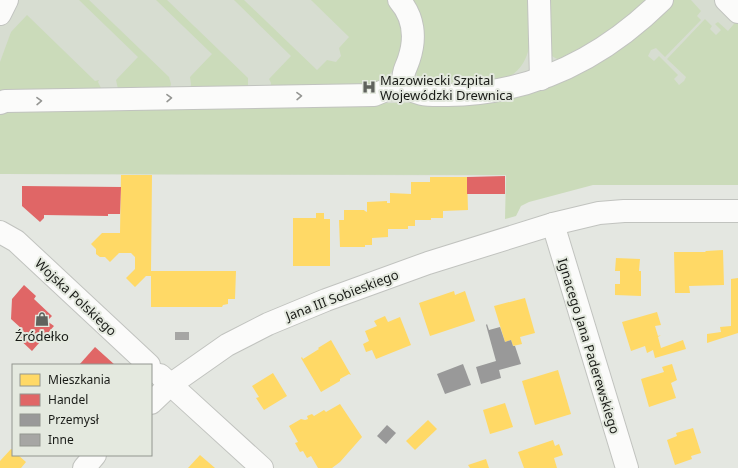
<svg xmlns="http://www.w3.org/2000/svg" width="738" height="468" font-family="'Noto Sans',sans-serif">
<style>
.built{fill:#d7ddd1}
.green{fill:#cbdbba}
.homes{fill:#ffd966}
.shops{fill:#e06666}
.industry{fill:#999}
.building{fill:#a6a6a4}
.lines{fill:none;stroke-linecap:round;stroke-linejoin:round}
.minor-casing{stroke:#c1c3bf;stroke-width:24}
.minor{stroke:#fbfbfa;stroke-width:22}
.oneway{stroke:#959693}
.labels{text-anchor:middle;dominant-baseline:central;stroke-width:4;stroke-linejoin:round;paint-order:stroke}
.poi-label{font-size:13px;fill:#181a16;stroke:#e4e9df;text-anchor:start}
.street-label{font-size:13px;fill:#181a16;stroke:#e4e9df}
</style>
<rect width="100%" height="100%" fill="#e4e7e1"/>
<!-- built -->
<path class="built" d="M0 0H738V176L0 174Z"/>
<!-- green -->
<g class="green">
<path d="M79 0H89L169 77 171 84 169 91 118 89 116 80 138 57Z"/>
<path d="M156 0H167L248 78V89L190 91 191 84 190 77 212 54Z"/>
<path d="M234 0H244L317 70 327 60 336 62 341 56 339 48 349 37 311 0H389L395 6 406 33 395 69 384 79 376 84 270 90 271 83 269 79 291 56Z"/>
<path d="M412 0H530C530 32 537 63 504 80L433 87 420 82 417 76 415 70Z"/>
<path d="M545 0H652L614 32 559 60 550 55Z"/>
<path d="M673 0H691L701 11 697 16 701 20 665 57 656 48 651 50 648 56 654 61 659 56 678 75 674 79 679 85 684 81 686 77 667 59 705 19 712 26 710 29 716 35 721 30 715 24 718 22 728 31 738 19V185H593L529 202 521 206 516 216 505 219 506 175 0 174V112L10 109 458 102 493 99 655 18Z"/>
<path d="M27 15 95 81 99 80 98 82 101 88 99 93 0 96V62L11 32Z"/>
</g>
<!-- homes -->
<g class="homes">
<path d="M121 175H152L151 271H236L235 299H228V304L223 305 222 307H151V276H146L135 287 126 278 135 269V257L131 253H119L110 262 105 257H100L96 254V249L91 244 102 233H120Z"/>
<path d="M430 177H467L468 210 443 211V218H431V220H415V226H408V229H388V237L372 238V245H365V247H340L339 220H344V210H364L365 211 367 212V202L387 201V203H390V193L411 194V182H430Z"/>
<path d="M316 213H324V219H330V266H293V218H316Z"/>
<path d="M723 250 724 285 689 286 690 293H675L674 252H705L706 251Z"/>
<path d="M616 258 640 259 639 271H641V296L615 295V284H620V271H615Z"/>
<path d="M738 278V333L707 343V334L721 332 720 327 731 326V279Z"/>
<path d="M454 291 455 295 465 291 475 321 430 336 419 303Z"/>
<path d="M525 298 535 333 520 337 522 344 513 346 511 340 505 342 494 306Z"/>
<path d="M657 312 661 325 655 326 658 336 661 335 658 337 661 348 683 340 686 349 655 358 653 350 647 353 645 346 631 351 622 322Z"/>
<path d="M385 316 388 322 400 317 411 345 376 359 372 350 366 352 363 344 369 341 365 331 377 326 374 321Z"/>
<path d="M331 340 351 375 349 374 340 379V381L321 392 301 358 302 357 303 359 319 349 318 348Z"/>
<path d="M672 364 677 380 671 383 676 398 649 407 641 379 664 372 662 367Z"/>
<path d="M558 370 571 414 535 425 522 381Z"/>
<path d="M273 373 287 396 264 410 256 398 259 397 252 386Z"/>
<path d="M505 403 513 427 490 434 483 410Z"/>
<path d="M340 404 362 437 340 462 332 468H318L311 456 307 458 303 451 300 452 295 443 298 442 289 426 301 419 305 420 308 419 307 416 312 414 314 416 324 410 326 412Z"/>
<path d="M428 420 437 429 415 450 406 441Z"/>
<path d="M693 428 701 453 691 456 692 459 675 465 667 440 677 436 676 433Z"/>
<path d="M553 440 555 446 559 444 563 455 554 458 557 468H524L518 452Z"/>
<path d="M11 449 13 450V455H18L26 462 21 468H0V461Z"/>
<path d="M200 455 215 468H188Z"/>
<path d="M486 459 489 468H470L468 465Z"/>
</g>
<!-- shops -->
<g class="shops">
<path d="M505 176V194H467V177Z"/>
<path d="M22 186 121 187 120 214H108V216L44 215V218L40 222 22 206Z"/>
<path d="M24 285 36 296 34 299 52 316 47 321 54 326 32 351 16 336 22 329 11 319 12 299Z"/>
<path d="M95 347 115 365H79Z"/>
</g>
<!-- industry -->
<g class="industry">
<path d="M487 324 489 330 500 327 505 342 511 340 513 346H515L521 364 499 370 501 378 481 384 476 367 496 361 486 325Z"/>
<path d="M463 364 471 385 445 394 437 374Z"/>
<path d="M387 425 396 433 386 444 377 436Z"/>
</g>
<!-- building -->
<rect class="building" x="175" y="332" width="14" height="8"/>
<g class="lines">
<defs>
<g id="minor">
<path d="M539 0 541 79"/>
<path d="M726 0 738 12"/>
<path d="M0 14 7 0"/>
<path d="M403 83C415 97 431 95 448 95 532 94 603 58 662 0"/>
<path d="M0 103 5 101 374 95 403 83C403 70 405 71 409 59 416 38 414 17 399 0"/>
<path d="M553 224 627 468"/>
<path d="M0 232 16 241 149 365"/>
<path d="M160 375 262 468"/>
<path d="M151 403 170 385 227 345 268 324 326 300 428 263 553 224 599 213 624 211H738"/>
<path d="M84 468 95 455"/>
</g>
</defs>
<!-- minor casing -->
<use href="#minor" class="minor-casing"/>
<!-- minor -->
<use href="#minor" class="minor"/>
</g>
<!-- one-way arrows -->
<defs><path id="oneway-chevron" d="M-2-3.5L2.5 0L-2 3.5" fill="none" stroke-width="1.6" stroke-linecap="round" stroke-linejoin="round"/></defs>
<g class="oneway">
<use href="#oneway-chevron" transform="translate(299 96) rotate(-1)"/>
<use href="#oneway-chevron" transform="translate(169 98) rotate(-1)"/>
<use href="#oneway-chevron" transform="translate(39 101) rotate(-1)"/>
</g>
<!-- icons -->
<defs>
<symbol id="hospital-bare" viewBox="-9 -9 18 18"><path d="M-5-5h3v3.5h4V-5h3V5h-3V1.5h-4V5h-3Z" fill="#5f625d" stroke="#e4e9df" stroke-width="2.5" paint-order="stroke"/></symbol>
<symbol id="shop-bare" viewBox="-9 -9 18 18"><path d="M-5-2.5h2.3a2.7 3.5 0 0 1 5.4 0H5L5.5 6h-11ZM-1.5-2.5h3a1.5 2.3 0 0 0-3 0Z" fill="#5f625d" stroke="#e4e9df" stroke-width="2.5" paint-order="stroke"/></symbol>
</defs>
<g fill-rule="evenodd">
<use href="#hospital-bare" x="359" y="77" width="20" height="20"/>
<use href="#shop-bare" x="32" y="309" width="20" height="20"/>
</g>
<g class="labels">
<!-- poi labels -->
<g class="poi-label">
<text x="380" y="80">Mazowiecki Szpital<tspan x="380" dy="15">Wojewódzki Drewnica</tspan></text>
<text x="42" y="336" text-anchor="middle">Źródełko</text>
</g>
<!-- street labels -->
<g class="street-label">
<text transform="translate(342 295) rotate(-21)">Jana III Sobieskiego</text>
<text transform="translate(76 297) rotate(43)">Wojska Polskiego</text>
<text transform="translate(589 346) rotate(73)">Ignacego Jana Paderewskiego</text>
</g>
</g>
<!-- legend -->
<rect x="12" y="364" width="140" height="92" fill="#e4e9df" stroke="#92968f"/>
<rect x="20" y="374" width="20" height="12" fill="#ffd966" stroke="#92968f"/>
<text x="48" y="384" font-size="12" fill="#181a16">Mieszkania</text>
<rect x="20" y="394" width="20" height="12" fill="#e06666" stroke="#92968f"/>
<text x="48" y="404" font-size="12" fill="#181a16">Handel</text>
<rect x="20" y="414" width="20" height="12" fill="#999999" stroke="#92968f"/>
<text x="48" y="424" font-size="12" fill="#181a16">Przemysł</text>
<rect x="20" y="434" width="20" height="12" fill="#a6a6a4" stroke="#92968f"/>
<text x="48" y="444" font-size="12" fill="#181a16">Inne</text>
</svg>
